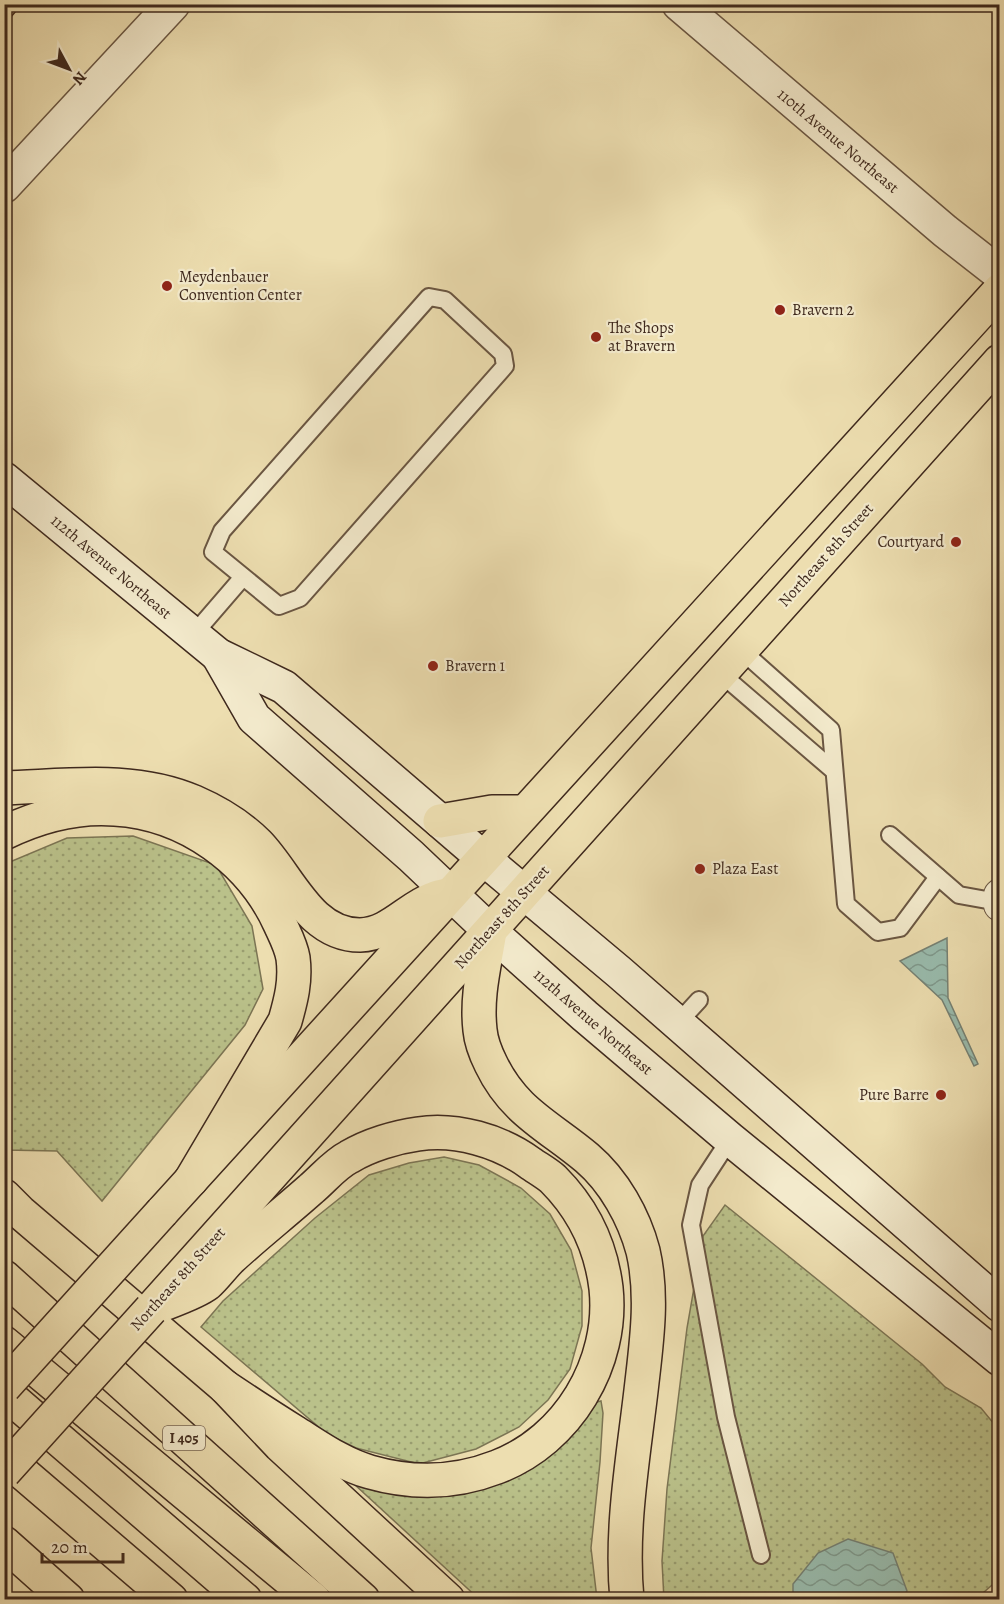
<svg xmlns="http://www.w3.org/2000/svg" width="1004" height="1604" font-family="Alegreya,serif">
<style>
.grass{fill:url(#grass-dots);stroke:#7c7554;stroke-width:1.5}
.water{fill:url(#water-waves);stroke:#758174;stroke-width:1.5}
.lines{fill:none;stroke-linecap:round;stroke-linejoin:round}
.service-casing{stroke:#6a5642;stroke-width:20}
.minor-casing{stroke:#6a5642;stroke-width:34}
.tertiary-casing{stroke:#6a5642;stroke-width:36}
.secondary-casing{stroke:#3f291d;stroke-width:36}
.primary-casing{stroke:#3f291d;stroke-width:36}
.motorway-casing{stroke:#3f291d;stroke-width:36}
.service{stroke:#f3eacc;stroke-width:16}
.minor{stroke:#f3eacc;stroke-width:32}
.tertiary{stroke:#f3eacc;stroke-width:33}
.secondary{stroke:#f3eacc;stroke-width:33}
.primary{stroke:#eddeb0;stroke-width:33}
.motorway{stroke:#eddeb0;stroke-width:33}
.tram{stroke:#3f291d;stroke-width:1.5}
.primary-bridge-casing{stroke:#3f291d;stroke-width:36;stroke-linecap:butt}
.primary-bridge{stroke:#eddeb0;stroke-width:33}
.poi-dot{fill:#8f2418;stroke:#f3eacc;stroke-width:2}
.labels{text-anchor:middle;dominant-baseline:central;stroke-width:4.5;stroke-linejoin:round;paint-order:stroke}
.shield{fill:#f3eacc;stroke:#756352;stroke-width:1.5}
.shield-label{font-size:15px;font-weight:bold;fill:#3f291d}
.street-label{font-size:16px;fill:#3f291d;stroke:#f3eacc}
.poi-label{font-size:16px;fill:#3f291d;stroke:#f3eacc;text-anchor:start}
</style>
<defs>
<pattern id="grass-dots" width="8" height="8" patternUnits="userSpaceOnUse" patternTransform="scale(1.5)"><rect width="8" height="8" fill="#bac18a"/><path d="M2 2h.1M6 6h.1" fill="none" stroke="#999d70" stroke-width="1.8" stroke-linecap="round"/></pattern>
<pattern id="water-waves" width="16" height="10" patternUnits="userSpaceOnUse" patternTransform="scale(1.5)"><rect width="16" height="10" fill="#99bcae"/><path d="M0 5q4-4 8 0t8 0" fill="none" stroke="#7e998d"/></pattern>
</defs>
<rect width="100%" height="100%" fill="#eddeb0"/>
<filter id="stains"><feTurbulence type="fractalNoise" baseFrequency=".00333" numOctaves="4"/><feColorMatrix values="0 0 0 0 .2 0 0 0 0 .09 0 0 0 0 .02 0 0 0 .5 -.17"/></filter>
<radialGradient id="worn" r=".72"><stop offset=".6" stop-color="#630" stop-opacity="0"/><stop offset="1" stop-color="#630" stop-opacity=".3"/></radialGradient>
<!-- grass -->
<g class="grass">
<path d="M133 836 216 865 252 926 263 989 245 1025 102 1201 57 1151 5 1150V864L67 838Z"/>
<path d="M444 1157 479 1165 521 1188 550 1214 571 1250 582 1291V1326L570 1369 548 1400 519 1427 476 1449 419 1464 356 1448 327 1434 201 1327 223 1301 315 1218 369 1175 409 1163Z"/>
<path d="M725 1205 922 1364 945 1387 981 1408 999 1430V1579L976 1599 664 1600 662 1561 667 1489 687 1328 703 1236Z"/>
<path d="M601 1401 603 1413 600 1462 591 1548 597 1599H479L354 1484 406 1494 593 1403Z"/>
</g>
<!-- water -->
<g class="water">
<path d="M947 938 948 998 978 1064 974 1066 942 1000 900 961Z"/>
<path d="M848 1539 893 1553 907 1591 902 1599H793V1584L818 1553Z"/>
</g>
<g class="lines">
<defs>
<g id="service">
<path d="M429 297 445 300 503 354 505 366 300 598 279 606 213 552 222 531Z"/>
<path d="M193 635 243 577"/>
<path d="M741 650 831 730 846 904 878 932 900 928 938 877"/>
<path d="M720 673 834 771"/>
<path d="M890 835 959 895 998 902"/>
<path d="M678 1023 699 1000"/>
<path d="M730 1139 700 1185 691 1225 726 1417 761 1555"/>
</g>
<path id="minor" d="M1000 895V905"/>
<g id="tertiary">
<path d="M679 4 945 231 1000 274"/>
<path d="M4 186 173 4"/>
</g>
<g id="secondary">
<path d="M4 479 218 655 284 687 483 858 619 972 1000 1305"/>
<path d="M218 655 254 718 411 856 490 931 585 1016 730 1139 1000 1359"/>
</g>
<g id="primary">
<path d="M440 821 492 812H524"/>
<path d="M162 1212 1000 290"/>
<path d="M151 1309 1000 361"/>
</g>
<g id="motorway">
<path d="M4 788C68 786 134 776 194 802 217 812 241 827 258 844 289 876 309 935 360 935 390 934 407 909 433 899 438 896 445 896 450 894"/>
<path d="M4 833C39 816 76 806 115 809 186 813 251 860 280 924 285 935 291 946 293 958 296 981 291 1000 285 1021L191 1180"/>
<path d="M490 931C485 964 476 995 480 1030 481 1041 486 1054 491 1064 514 1112 549 1126 587 1158 614 1181 634 1217 643 1251 653 1294 647 1339 642 1382 634 1454 620 1527 627 1600"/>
<path d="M4 1196 20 1212 225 1387 280 1445 448 1600"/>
<path d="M4 1277 363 1600"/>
<path d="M151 1309C167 1302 194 1294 207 1284 215 1277 222 1267 230 1259 256 1235 284 1213 311 1189 323 1179 335 1164 349 1157 369 1145 396 1137 418 1134 456 1128 500 1141 530 1163 537 1168 546 1173 553 1179 583 1209 601 1247 606 1288 614 1363 568 1440 497 1467 456 1483 412 1484 370 1472 342 1464 320 1448 296 1433 272 1418 249 1403 225 1387"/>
<path d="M4 1343 314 1600"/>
<path d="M4 1392 245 1600"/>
<path d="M4 1457 171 1600"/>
<path d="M4 1543 68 1600"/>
</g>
</defs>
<!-- service casing -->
<use href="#service" class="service-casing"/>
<!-- minor casing -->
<use href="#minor" class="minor-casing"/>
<!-- tertiary casing -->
<use href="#tertiary" class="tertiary-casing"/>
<!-- secondary casing -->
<use href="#secondary" class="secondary-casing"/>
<!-- primary casing -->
<use href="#primary" class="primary-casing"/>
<!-- motorway casing -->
<use href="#motorway" class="motorway-casing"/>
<!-- service -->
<use href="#service" class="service"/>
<!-- minor -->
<use href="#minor" class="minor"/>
<!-- tertiary -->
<use href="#tertiary" class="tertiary"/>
<!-- secondary -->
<use href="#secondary" class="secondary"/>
<!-- primary -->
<use href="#primary" class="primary"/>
<!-- motorway -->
<use href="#motorway" class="motorway"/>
<!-- tram -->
<path class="tram" d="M4 25 22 4"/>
<defs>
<g id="primary-bridge">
<path d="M4 1387 162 1212"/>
<path d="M4 1472 151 1309"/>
</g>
</defs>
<!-- primary-bridge casing -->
<use href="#primary-bridge" class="primary-bridge-casing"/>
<!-- primary-bridge -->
<use href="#primary-bridge" class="primary-bridge"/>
</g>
<!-- markers -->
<g class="poi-dot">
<circle cx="167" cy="286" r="6"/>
<circle cx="780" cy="310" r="6"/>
<circle cx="596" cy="337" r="6"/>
<circle cx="956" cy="542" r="6"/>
<circle cx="433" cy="666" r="6"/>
<circle cx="700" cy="869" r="6"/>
<circle cx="941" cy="1095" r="6"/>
</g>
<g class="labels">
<!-- shield labels -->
<rect class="shield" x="163" y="1426" width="42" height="24" rx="4.5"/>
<g class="shield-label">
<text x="184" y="1438">I 405</text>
</g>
<!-- street labels -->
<g class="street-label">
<text transform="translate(838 141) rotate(40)">110th Avenue Northeast</text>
<text transform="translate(826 555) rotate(-48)">Northeast 8th Street</text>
<text transform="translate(111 567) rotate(40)">112th Avenue Northeast</text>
<text transform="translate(502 917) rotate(-48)">Northeast 8th Street</text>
<text transform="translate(593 1022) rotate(41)">112th Avenue Northeast</text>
<text transform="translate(178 1279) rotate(-48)">Northeast 8th Street</text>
</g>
<!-- poi labels -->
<g class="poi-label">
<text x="179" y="277">Meydenbauer<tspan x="179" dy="18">Convention Center</tspan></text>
<text x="792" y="310">Bravern 2</text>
<text x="608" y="328">The Shops<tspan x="608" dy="18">at Bravern</tspan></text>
<text x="944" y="542" text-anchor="end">Courtyard</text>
<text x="445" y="666">Bravern 1</text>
<text x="712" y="869">Plaza East</text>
<text x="929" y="1095" text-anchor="end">Pure Barre</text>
</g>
</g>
<!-- margin -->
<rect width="1004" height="1604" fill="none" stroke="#eddeb0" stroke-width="24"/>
<rect x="6" y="6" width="992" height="1592" fill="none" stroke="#3f291d" stroke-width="3"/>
<rect x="12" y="12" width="980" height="1580" fill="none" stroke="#3f291d" stroke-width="1.5"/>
<!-- north arrow -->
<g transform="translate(69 69) rotate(131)" stroke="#f3eacc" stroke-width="4.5" paint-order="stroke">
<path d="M0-4.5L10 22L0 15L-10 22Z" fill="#3f291d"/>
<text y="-9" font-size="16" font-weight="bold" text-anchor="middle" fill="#3f291d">N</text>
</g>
<!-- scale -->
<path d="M42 1553v9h81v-9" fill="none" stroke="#3f291d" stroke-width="3"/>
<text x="51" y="1553" font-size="18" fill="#3f291d" stroke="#f3eacc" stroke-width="4.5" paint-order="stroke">20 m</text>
<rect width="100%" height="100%" filter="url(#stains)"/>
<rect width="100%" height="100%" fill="url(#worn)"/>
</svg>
